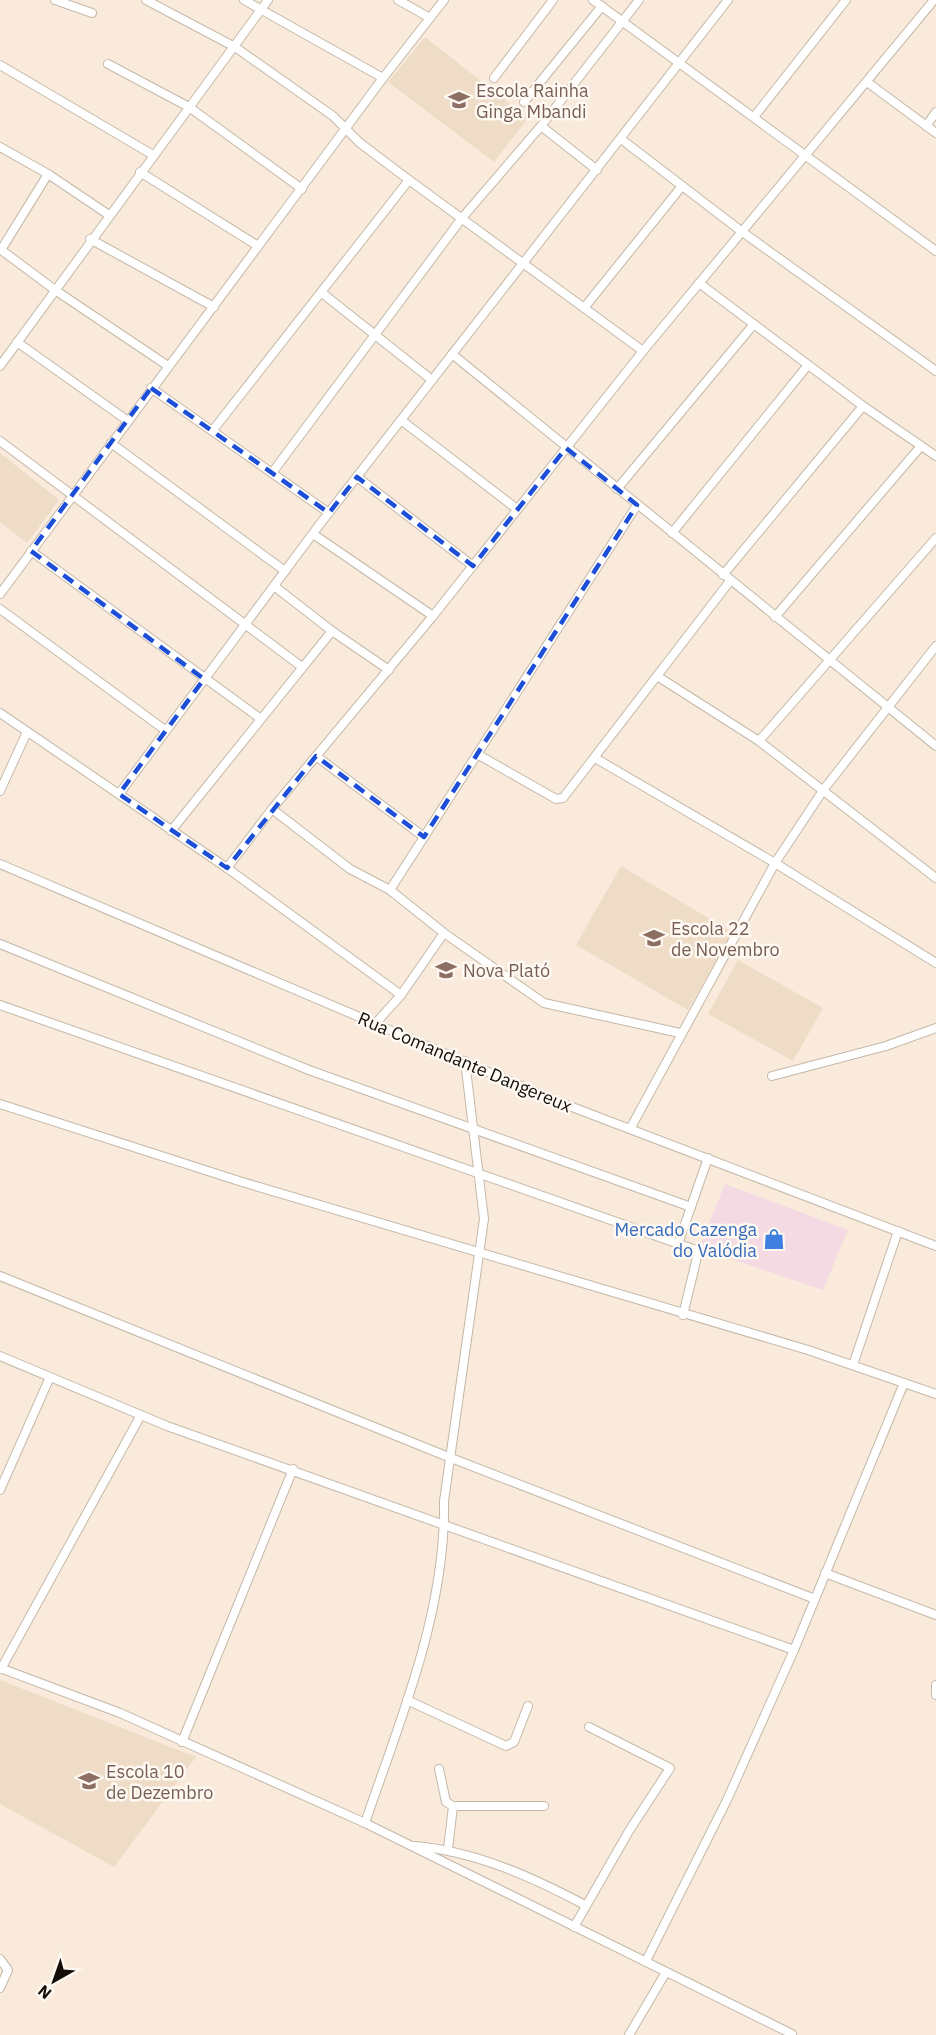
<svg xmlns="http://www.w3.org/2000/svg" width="936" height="2035" font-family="'IBM Plex Sans',sans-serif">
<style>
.commercial{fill:#f4dbe3}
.built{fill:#efdcc7}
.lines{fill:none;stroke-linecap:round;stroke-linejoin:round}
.street-casing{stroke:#c5b8a9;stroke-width:10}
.street{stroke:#fff;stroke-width:8}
.marked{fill:none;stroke:#1d4ed8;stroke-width:4.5;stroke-dasharray:12 8;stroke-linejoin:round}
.labels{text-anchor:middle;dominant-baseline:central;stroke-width:5;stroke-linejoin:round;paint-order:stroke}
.education-label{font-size:18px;fill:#785e54;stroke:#fff9f3;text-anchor:start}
.street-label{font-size:18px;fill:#120d08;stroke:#fff9f3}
.shop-label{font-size:18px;fill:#366cbe;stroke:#fff9f3;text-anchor:end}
</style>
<rect width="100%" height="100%" fill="#f9eadb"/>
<!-- commercial -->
<path class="commercial" d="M725 1184 848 1230 823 1290 699 1248Z"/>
<!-- built -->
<g class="built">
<path d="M425 37 528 118 494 162 388 82Z"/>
<path d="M0 453 59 500 27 543 0 522Z"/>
<path d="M621 866 732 932 688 1010 576 945Z"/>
<path d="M738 960 823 1008 793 1061 708 1014Z"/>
<path d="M0 1680 196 1757 114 1867 0 1804Z"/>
</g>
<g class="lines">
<defs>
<g id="street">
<path d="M55 0 92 13"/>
<path d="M146 0 235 47 333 116 360 143 409 180 643 351"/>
<path d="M244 0 383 78"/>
<path d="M398 0 430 18"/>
<path d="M593 0 936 251"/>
<path d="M108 64 189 107 302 189"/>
<path d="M0 65 153 155"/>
<path d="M494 78 553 0"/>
<path d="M867 82 936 133"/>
<path d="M524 102 602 6"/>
<path d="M754 117 846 0"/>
<path d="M541 126 597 170"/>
<path d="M926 126 936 112"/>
<path d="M621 139 741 231 936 371"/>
<path d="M0 147 48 174 109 215"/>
<path d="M140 172 258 246"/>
<path d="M90 239 214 307"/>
<path d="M0 249 55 290 168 366"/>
<path d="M1 250 48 174"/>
<path d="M699 283 863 406 936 456"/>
<path d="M322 293 432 380"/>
<path d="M584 308 682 186"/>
<path d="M17 342 128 421"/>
<path d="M452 354 936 746"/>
<path d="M0 366 268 0"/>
<path d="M151 388 329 513"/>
<path d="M401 420 517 509"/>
<path d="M213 430 409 180"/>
<path d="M0 441 302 667"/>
<path d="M111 443 285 571"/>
<path d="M272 473 462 218 541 126 639 0"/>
<path d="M357 477 473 566"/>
<path d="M617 489 754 324"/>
<path d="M672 533 808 365"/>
<path d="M313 534 433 616"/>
<path d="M31 551 261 719"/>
<path d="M723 575 863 406"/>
<path d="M274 586 332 631"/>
<path d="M0 594 383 78 444 0"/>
<path d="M0 609 165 730"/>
<path d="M775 617 921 446"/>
<path d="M657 676 759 741 936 878"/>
<path d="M0 713 227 868 401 995"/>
<path d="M759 741 936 538"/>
<path d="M477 754 556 799 563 798 730 581"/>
<path d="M316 756 424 837"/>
<path d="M595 758 775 863 936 963"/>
<path d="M0 791 27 732"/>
<path d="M119 794 320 524 728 0"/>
<path d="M272 809 350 869 390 890 444 933 544 1003 680 1033"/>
<path d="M171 831 332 631 389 670"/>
<path d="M0 864 559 1102 936 1246"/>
<path d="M227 868 272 809 433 616 643 351 934 0"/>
<path d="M390 890 637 505"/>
<path d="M0 944 309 1070 691 1207"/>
<path d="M0 1005 696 1250 698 1253 683 1315"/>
<path d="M375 1024 401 995 444 933"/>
<path d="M772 1076 886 1046 936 1028"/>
<path d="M0 1104 239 1181 808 1350 936 1394"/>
<path d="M630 1129 775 863 824 789 936 646"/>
<path d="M678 1244 708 1158"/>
<path d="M0 1276 451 1458 815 1599"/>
<path d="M0 1356 167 1426 794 1650"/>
<path d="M853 1365 898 1231"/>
<path d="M0 1490 50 1377"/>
<path d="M825 1573 936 1615"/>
<path d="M0 1668 120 1713 365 1823C400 1720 446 1612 444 1501L484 1219 465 1061"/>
<path d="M1 1669 141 1415"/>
<path d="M936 1685V1695"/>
<path d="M407 1700 506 1746 514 1742 528 1706"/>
<path d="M182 1742 293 1469"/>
<path d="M439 1769 446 1802 453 1806"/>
<path d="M365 1823 792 2034"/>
<path d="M414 1846C475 1851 532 1877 585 1905"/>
<path d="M448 1849 453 1806H544"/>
<path d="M574 1927 629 1831 670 1768 589 1727"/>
<path d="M0 1959 8 1970 0 1988"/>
<path d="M646 1961 727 1800 794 1650 904 1383"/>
<path d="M629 2035 666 1972"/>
</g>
</defs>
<!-- street casing -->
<use href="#street" class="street-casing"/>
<!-- street -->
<use href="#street" class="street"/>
</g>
<!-- marked area -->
<path class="marked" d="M151 388 329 513 357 477 473 566 566 448 637 505 424 837 316 756 227 868 119 794 204 679 31 551Z"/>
<!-- icons -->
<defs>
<symbol id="school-bare" viewBox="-9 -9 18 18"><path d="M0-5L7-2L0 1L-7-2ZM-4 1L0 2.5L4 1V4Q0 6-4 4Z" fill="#8d6e63" stroke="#fff9f3" stroke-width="2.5" paint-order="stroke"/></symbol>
<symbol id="shop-bare" viewBox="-9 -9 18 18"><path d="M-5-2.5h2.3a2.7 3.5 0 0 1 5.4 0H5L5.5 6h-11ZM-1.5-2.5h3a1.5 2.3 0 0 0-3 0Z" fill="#3f7fe0" stroke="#fff9f3" stroke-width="2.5" paint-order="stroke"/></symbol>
</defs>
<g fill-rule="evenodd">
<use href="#school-bare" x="444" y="85" width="30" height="30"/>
<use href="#school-bare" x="639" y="923" width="30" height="30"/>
<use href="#school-bare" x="431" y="955" width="30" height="30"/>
<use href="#shop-bare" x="759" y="1224" width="30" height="30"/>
<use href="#school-bare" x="74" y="1766" width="30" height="30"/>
</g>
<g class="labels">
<!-- education labels -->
<g class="education-label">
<text x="476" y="90">Escola Rainha<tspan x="476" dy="21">Ginga Mbandi</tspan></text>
<text x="671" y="928">Escola 22<tspan x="671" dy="21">de Novembro</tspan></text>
<text x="463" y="970">Nova Plató</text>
<text x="106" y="1771">Escola 10<tspan x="106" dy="21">de Dezembro</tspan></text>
</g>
<!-- street labels -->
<g class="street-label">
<text transform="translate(465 1062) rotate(23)">Rua Comandante Dangereux</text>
</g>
<!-- shop labels -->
<g class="shop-label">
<text x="757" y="1229">Mercado Cazenga<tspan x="757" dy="21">do Valódia</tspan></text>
</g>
</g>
<!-- north arrow -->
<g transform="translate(54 1981) rotate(220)" stroke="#fff9f3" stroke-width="4.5" paint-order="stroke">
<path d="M0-4.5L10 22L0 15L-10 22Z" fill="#120d08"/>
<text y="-9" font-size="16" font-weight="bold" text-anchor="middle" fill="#120d08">N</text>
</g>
</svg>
